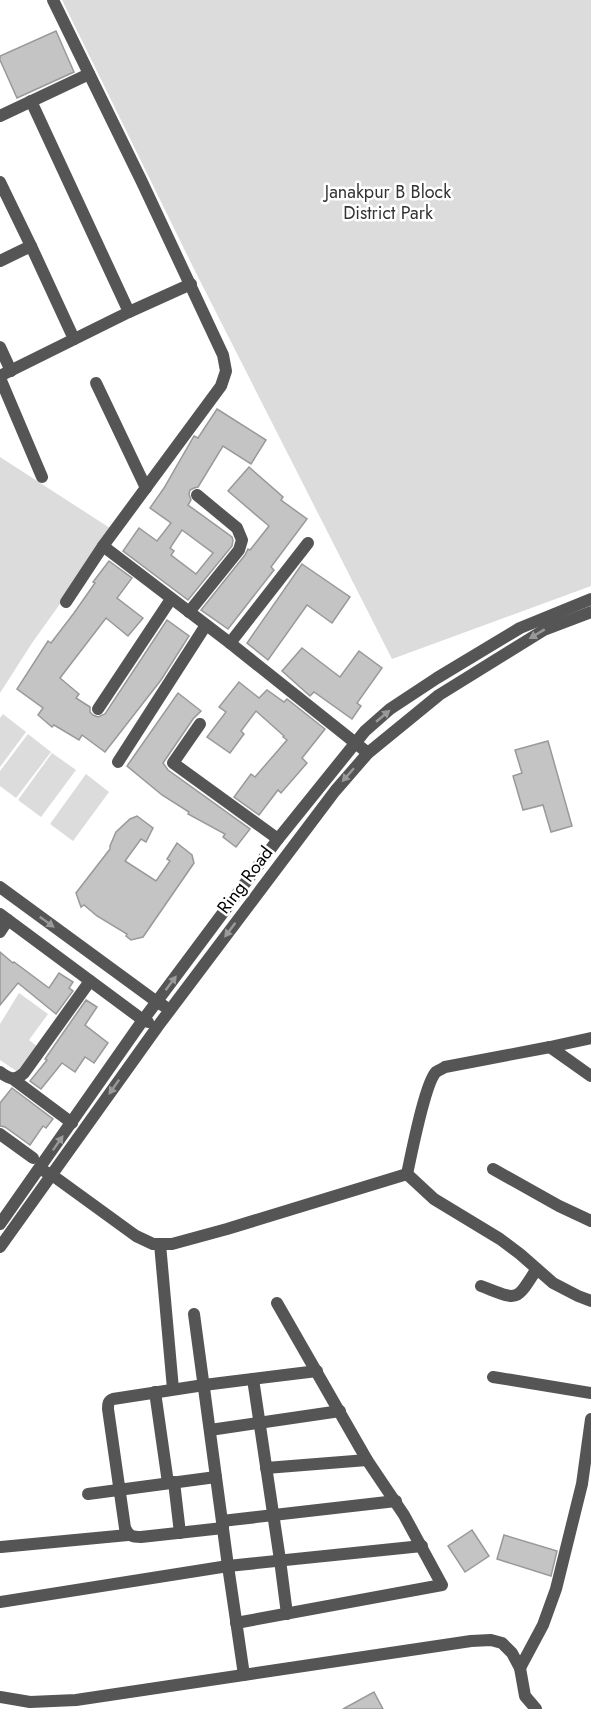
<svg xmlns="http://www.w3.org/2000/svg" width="591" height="1709" font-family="Jost,sans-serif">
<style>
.green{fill:#dcdcdc}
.building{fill:#c4c4c4;stroke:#999;stroke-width:1.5;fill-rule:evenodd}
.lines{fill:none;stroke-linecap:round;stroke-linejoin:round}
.minor{stroke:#555;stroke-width:12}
.tertiary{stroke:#555;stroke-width:12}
.oneway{fill:#999}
.labels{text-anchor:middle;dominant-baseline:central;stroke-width:5;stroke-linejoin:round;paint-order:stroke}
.park-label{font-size:18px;fill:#333;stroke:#fff}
.street-label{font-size:18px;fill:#000;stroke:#fff}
</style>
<rect width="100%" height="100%" fill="#fff"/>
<!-- green -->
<g class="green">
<path d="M62 0H591V586L392 659 194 269Z"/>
<path d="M0 457 113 530 32 643 0 693Z"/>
<path d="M3 714 26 732 0 767V718Z"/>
<path d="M28 734 51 752 16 798 0 786V771Z"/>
<path d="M52 753 76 770 41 817 18 800Z"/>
<path d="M86 774 109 792 73 841 50 824Z"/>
<path d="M19 993 48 1014 29 1040 39 1048 21 1074 0 1060V1024Z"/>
</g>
<!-- building -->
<g class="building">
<path d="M56 31 74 72 17 98 0 60V56Z"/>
<path d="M217 409 266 440 251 464 223 446 198 487 194 488 190 490 189 494 191 500 188 505 232 537 233 540 232 546 188 600 123 551 139 528 157 541 171 523 150 508 164 488 194 436 198 438ZM182 530 213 553 196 574 171 555 174 551 170 548Z"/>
<path d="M249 467 283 497 281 500 307 519 271 567 274 570 228 629 201 610 245 555 248 549 250 550 269 526 228 491Z"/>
<path d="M109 561 132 578 117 598 143 618 128 636 106 618 60 678 79 694 76 698 90 707V712L93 715 98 717 105 714 167 620 189 636 161 680 105 752 82 735 79 740 54 725 52 727 38 715 43 708 17 689 48 641 51 643 74 613 95 583 93 582Z"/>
<path d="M302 564 350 597 332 623 307 605 268 660 247 643Z"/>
<path d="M302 648 340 677 359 651 382 668 357 703 361 706 352 719 314 692 310 696 282 671Z"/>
<path d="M239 682 259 698 267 690 284 702 287 699 325 729 302 758 307 763 281 793 278 790 259 815 234 797 251 774 255 777 287 740 283 737 284 736 256 711 241 731 244 734 230 753 207 737 226 712 219 707Z"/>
<path d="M178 693 201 711 193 719 163 763 168 770 250 829 236 847 223 837 225 834 188 814 189 812 162 795 127 766Z"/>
<path d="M548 741 572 826 551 832 543 805 523 810 513 776 522 773 515 750Z"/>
<path d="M137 816 153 828 146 842 141 839 125 861 156 881 170 861 167 859 177 843 192 855 194 863 143 937 131 940 126 936 127 934 97 916 84 905 81 907 76 893 110 849V846L116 832 130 819Z"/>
<path d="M0 952 13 963 14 962 49 988 59 973 73 982 69 988 73 991 56 1014 18 983 0 1005Z"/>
<path d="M86 1000 97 1007 85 1025 108 1043 94 1063 85 1057 75 1072 62 1063 41 1089 30 1081 47 1060 45 1059Z"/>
<path d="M12 1088 53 1119 46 1128 43 1126 30 1145 5 1127 0 1126V1103Z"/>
<path d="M472 1530 489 1556 465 1572 448 1546Z"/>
<path d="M504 1535 557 1551 551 1576 497 1559Z"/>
<path d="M374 1692 383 1709H343Z"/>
</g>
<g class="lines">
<!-- minor -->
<g class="minor">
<path d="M53 0 142 182 223 355 226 371 221 386 103 546 66 602"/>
<path d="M0 116 89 74"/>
<path d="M0 182 31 246"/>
<path d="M0 261 31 246 74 339"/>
<path d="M129 312 191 284"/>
<path d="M0 347 11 371"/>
<path d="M0 376 129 312 31 101"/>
<path d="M0 378 42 477"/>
<path d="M96 383 146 488"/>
<path d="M103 546 230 643 368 753"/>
<path d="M189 612 239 550 242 540 237 528 197 495"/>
<path d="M230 643 308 543"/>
<path d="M98 709 171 599"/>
<path d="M200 724 173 763 278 839"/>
<path d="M118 762 206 625"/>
<path d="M0 932 8 920"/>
<path d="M550 1047 591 1076"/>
<path d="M0 1072C9 1079 15 1081 24 1073L90 981"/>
<path d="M13 1079 72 1123"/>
<path d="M0 1134 33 1158"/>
<path d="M493 1169 559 1206 591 1221"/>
<path d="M42 1170 52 1175 136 1236 153 1244H172L227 1229 407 1174"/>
<path d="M407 1174C411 1156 425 1083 436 1072 439 1070 442 1069 445 1067L550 1047 591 1038"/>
<path d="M407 1174 434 1199 500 1239 520 1254 553 1283 578 1296 591 1301"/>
<path d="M160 1244 173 1389"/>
<path d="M481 1286C518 1300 515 1303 536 1270"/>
<path d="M194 1314 228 1566 244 1675"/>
<path d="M493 1377 591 1393"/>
<path d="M253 1379 280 1560 287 1614"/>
<path d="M155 1392 168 1483"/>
<path d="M210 1430 340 1411"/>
<path d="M266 1468 367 1460"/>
<path d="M174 1482 180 1533"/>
<path d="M88 1494 216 1477"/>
<path d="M222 1521 396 1501"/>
<path d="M223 1528 141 1537C132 1537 129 1536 125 1528L108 1409C108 1404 108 1401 113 1399L204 1385 317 1371"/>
<path d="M1 1547 128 1535"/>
<path d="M0 1602 228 1566 422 1546"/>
<path d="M236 1623 442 1585 404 1515 367 1460 277 1303"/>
<path d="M520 1668 543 1625 556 1589 582 1484 591 1419"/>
<path d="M0 1697 30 1702 76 1700 471 1641 491 1640 502 1643 512 1653 520 1668 525 1696 536 1709"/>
</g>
<!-- tertiary -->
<g class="tertiary">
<path d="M0 887 157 1002 164 1006"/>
<path d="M0 914 143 1020 148 1022"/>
<path d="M0 1224 143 1020 278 839 365 731 390 709 437 678 520 628 591 599"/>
<path d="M0 1247 158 1026 335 791 368 753 439 695 544 630 591 612"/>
</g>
</g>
<!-- one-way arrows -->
<defs><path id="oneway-solid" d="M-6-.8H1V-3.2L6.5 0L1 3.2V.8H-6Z" transform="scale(1.5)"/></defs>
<g class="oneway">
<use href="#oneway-solid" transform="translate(537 634) rotate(149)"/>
<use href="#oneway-solid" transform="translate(383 716) rotate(-40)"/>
<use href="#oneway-solid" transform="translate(348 775) rotate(131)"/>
<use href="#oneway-solid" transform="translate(47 922) rotate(36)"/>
<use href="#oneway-solid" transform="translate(230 930) rotate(127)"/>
<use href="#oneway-solid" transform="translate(171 983) rotate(-53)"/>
<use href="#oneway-solid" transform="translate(114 1087) rotate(125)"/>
<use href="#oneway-solid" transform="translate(58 1143) rotate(-55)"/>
</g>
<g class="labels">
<!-- park labels -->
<g class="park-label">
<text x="388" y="192">Janakpur B Block<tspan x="388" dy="21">District Park</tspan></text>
</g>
<!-- street labels -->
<g class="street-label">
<text transform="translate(245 880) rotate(-53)">Ring Road</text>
</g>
</g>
</svg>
